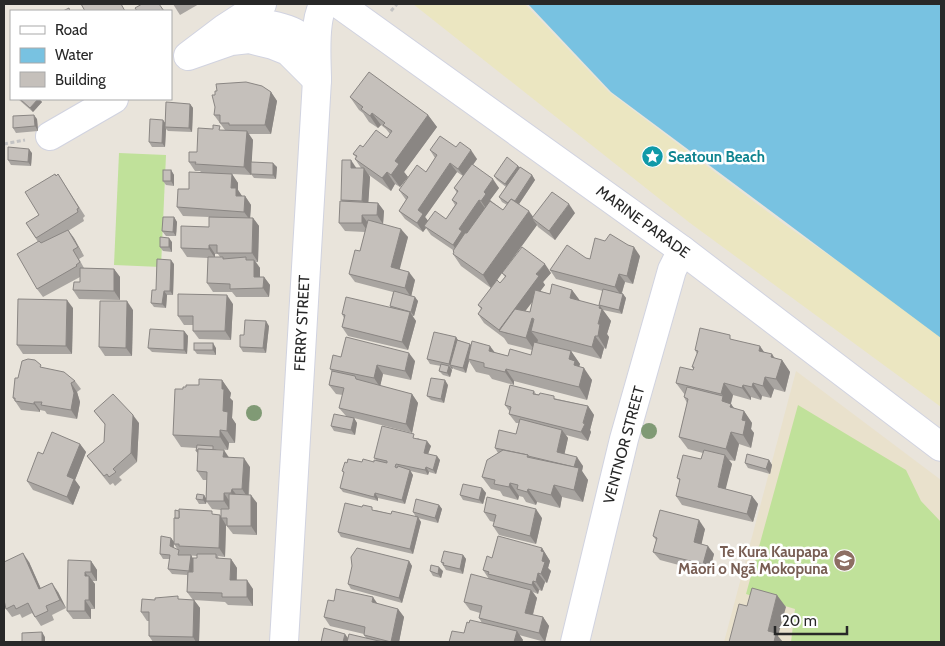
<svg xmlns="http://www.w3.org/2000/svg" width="945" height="646" font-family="Cabin,sans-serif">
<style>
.education{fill:#e9e1cc}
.sand{fill:#ebe6c1}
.pitch{fill:#c0e19a}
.water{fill:#78c2e1}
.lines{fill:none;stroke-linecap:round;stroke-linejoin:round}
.minor-casing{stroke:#d1d3e0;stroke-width:30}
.path{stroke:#c3c3c3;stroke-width:3;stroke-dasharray:4 2.5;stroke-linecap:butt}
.minor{stroke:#fff;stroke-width:28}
.tree{fill:#809a75}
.wall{fill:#a9a5a1;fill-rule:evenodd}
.shaded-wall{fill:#8a8683}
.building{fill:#c5c0bb;stroke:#8a8683}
.labels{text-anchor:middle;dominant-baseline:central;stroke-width:5;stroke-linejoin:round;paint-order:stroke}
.culture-label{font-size:15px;font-weight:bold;fill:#0d838f;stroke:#fff;text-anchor:start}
.street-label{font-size:15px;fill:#282828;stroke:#fff}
.education-label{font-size:15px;font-weight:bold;fill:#785e54;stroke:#fff;text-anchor:end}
</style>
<rect width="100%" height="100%" fill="#e9e4db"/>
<!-- education -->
<path class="education" d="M796 371 941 480V642H724Z"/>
<!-- sand -->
<path class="sand" d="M413 4H525L609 92 784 224 941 333V407L690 223Z"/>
<!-- pitch -->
<g class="pitch">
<path d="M119 153 166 155 161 267 114 265Z"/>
<path d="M798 405 906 470 921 501 941 522V642H791L795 609 746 594Z"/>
</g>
<!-- water -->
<path class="water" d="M528 4H941V338L611 92Z"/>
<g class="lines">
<defs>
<g id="minor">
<path d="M262 4 225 28 188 56 231 41 249 39 273 45 288 51 317 80"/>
<path d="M339 4 682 250 941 447"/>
<path d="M247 24C260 21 295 28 303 39 309 46 311 60 314 69"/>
<path d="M50 136 114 99"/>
<path d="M284 642 317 80C317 60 313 20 324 4"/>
<path d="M575 642 624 439 672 270 682 250"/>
</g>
</defs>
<!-- minor casing -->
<use href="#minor" class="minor-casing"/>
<!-- path -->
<g class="path">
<path d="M391 11 397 4"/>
<path d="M4 144 25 140"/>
</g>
<!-- minor -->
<use href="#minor" class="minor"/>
</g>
<!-- trees -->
<g class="tree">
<circle cx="254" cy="413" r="8"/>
<circle cx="649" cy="431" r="8"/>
</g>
<!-- wall -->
<g class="wall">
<path d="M173 4H199L180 15Z"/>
<path d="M271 92 277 101 271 134H248L253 140 251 162 277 167 276 179 254 178 251 174V171V175L232 174 238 183V190L242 196H245L251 205 250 218H253L259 226 258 262H256L260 268V277H264L270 285 269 297H236L232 292H213L207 283 208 258 187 257 181 248 209 227V217L183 216 177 207 189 189 202 173 200 171H195L189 162 197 152 222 130H225L214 115ZM215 254H218L220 257H215Z"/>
<path d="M350 97 428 115 437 127 404 172 408 177 400 187 395 184 391 191 369 175 370 177 368 202 378 203 384 211 383 224H381L408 237 399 269 415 280 411 296 418 301 414 316H412L416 321 408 350 348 336 342 327 344 318 342 314 391 308 390 306 393 292 355 282 349 274 360 251 365 232 345 231 339 223 342 201 341 200 356 168H361L355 159 356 157 353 154 363 147 384 135V136L387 138 390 134 386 129 381 125 378 128 369 122 363 113 359 110Z"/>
<path d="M18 99H39L42 102 33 112Z"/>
<path d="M190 104 193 108 192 132 168 131 166 129 165 147H152L149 142 165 122Z"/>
<path d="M37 119 38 131 16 133 13 128Z"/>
<path d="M456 147 477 159 473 165 499 188 490 200 503 210 507 205 502 202 499 197 506 187 497 180 494 176 518 166 532 175 535 180 519 204 533 217 575 213 555 240 538 227 537 225 504 271 551 273 543 282 545 285 540 291 550 294 572 290 580 301 599 306 603 291 556 279 550 270 586 258 590 259 640 256 633 284 625 282 622 293 623 294 626 298 622 314 603 310 611 321 607 334 609 337 606 349 604 348 601 359 571 351 580 364 579 367 592 380 587 400 514 381V385L492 379 489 375 476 372 469 361 466 373 454 369 453 368 452 369 451 368 452 370 450 377 443 375 439 371 441 366 430 364 427 359 456 337 458 340 470 344 471 346 508 356 531 355 532 350 508 344 504 338 484 323 478 314 481 309 478 305 491 288 461 266 453 254 454 252 453 250 431 235 426 228 423 232 405 219 399 211 406 200 399 190 426 172 435 158 430 150ZM457 172 463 176 454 188 457 193 452 200 455 205 446 219 428 221 425 217ZM502 273 505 277 500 283 496 282ZM532 302 530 312 525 311Z"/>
<path d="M32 153 31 166 11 165 8 160Z"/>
<path d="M171 170 174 175V186L166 185 163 181Z"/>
<path d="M58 174 85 216 83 218 84 221 68 231 84 256 79 259 84 268 114 269 120 277V300L79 299 73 290 80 282V277L43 297 37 289 38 242 26 223 39 215 56 176Z"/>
<path d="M174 217 177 222 176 236H166L162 231Z"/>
<path d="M172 242V252L163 251 160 247Z"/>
<path d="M174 264 173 295H167L166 308 154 307 151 303 156 290Z"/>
<path d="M233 304 231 340 199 339 193 331V325H184L178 316Z"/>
<path d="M73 308 72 354H23L17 345Z"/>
<path d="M133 310 132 356H105L99 347Z"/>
<path d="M269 326 266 353 243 352 240 347 244 335Z"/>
<path d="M184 331 188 336 187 354 152 352 148 348Z"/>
<path d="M734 340 764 352 774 358 782 360 790 372 785 392 774 389 771 398 762 396 761 400 751 397V400L733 395 731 404 734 409 744 411 752 423 751 429 754 433 751 448 739 444 735 461 729 460 732 464 725 489 752 496 758 504 753 522 682 505 676 496 680 481 677 478 701 459 703 453 688 449 679 437 687 403 684 397 685 395 676 383 693 370 694 369 692 367 697 354 695 350Z"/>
<path d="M216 348V355L197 354 194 350Z"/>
<path d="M341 357 415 361 411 380 383 374 380 386 412 394 418 403 412 433 354 418 357 423 355 435 334 431 331 426 346 416 339 408 343 395 336 394 329 385 332 372 330 369Z"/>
<path d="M43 368 75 381 81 389 77 392 80 402 77 419 47 414 45 411 40 410V412L21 410 13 398 18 378Z"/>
<path d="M222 380 231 393 230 398 233 401 232 418 236 424 235 443H229L228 450 215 449 229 458 250 467 249 495 257 503V535L233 534 226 525 225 557 218 556 219 559H231L237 568V580L253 589V606L228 605 225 602 194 600 200 608 199 642H153L149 636V621H147L141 612 155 600H193L187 592V575L172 574 168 569 170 559H163L160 554 171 538 174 542 214 514 221 516V510L212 509 206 501V504H199L196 499 204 495 206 499 207 480H203L197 471 198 454 196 451V448L181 447 173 435 183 389ZM174 542V544L178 550 174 548ZM186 555 197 556V558L193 559 191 555Z"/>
<path d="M448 385 444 403 431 400 427 396Z"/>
<path d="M534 391 536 394 588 406 594 415 590 430 591 432 588 441 566 435 568 438 564 454 583 466 582 471 588 480 583 502 562 497 560 508 537 502 536 505 526 502 523 497 519 496 518 500 503 496 500 491 491 489 482 477 498 453 495 448 516 434 519 423H516L509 414 510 412 505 405Z"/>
<path d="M94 411 139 423 137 462 119 477 122 480 115 486 113 483 110 485 94 465 87 456 104 442 105 425Z"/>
<path d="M418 438 431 446 428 454 440 460 436 474 429 472 428 475 410 471 413 475 405 504 378 498V501L343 492 340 488 344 473 342 471 347 463 374 462 376 460 374 458Z"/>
<path d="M80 444 86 452 75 480 80 487 73 505 33 490 27 481 43 454Z"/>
<path d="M769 460 772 465 770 474 748 468 745 463Z"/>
<path d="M482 488 486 493 483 504 463 500 460 495Z"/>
<path d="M439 505 442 509 438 523 418 518 421 522 413 554 341 537 338 532 375 510 391 514 416 517 413 512Z"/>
<path d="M484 512 542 518 536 544 499 535 493 526 494 522 490 521Z"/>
<path d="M705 529 701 544 714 554 709 573 660 560 653 552 656 540 653 536Z"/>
<path d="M542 548 550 561 548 568 551 571 547 583 545 582 542 591 539 590 538 594 533 592 537 598 533 615 543 617 549 626 545 642 519 635 523 640 522 642H449L464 633 469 623H482L479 618 480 613 470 610 464 602 489 579 483 570 492 558Z"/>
<path d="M463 555 466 559 463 574 446 570 441 562Z"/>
<path d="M91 561 97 570V581H92L95 584V609H91V619H73L67 611Z"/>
<path d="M409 561 412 566 402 603 351 589 348 584Z"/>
<path d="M29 562 41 589 58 592 66 608 52 615 54 620 41 626 35 617 32 613 22 618 20 614 12 617 6 609Z"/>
<path d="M430 571H443L441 578 433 576Z"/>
<path d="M334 601 377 604 398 609 404 617 399 642H321L348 638H366L364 635V634L330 626 324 617Z"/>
</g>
<!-- shaded-wall -->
<g class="shaded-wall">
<path d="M271 92 277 101 271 134 265 125Z"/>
<path d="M38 99H39L42 102 33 112 30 108Z"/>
<path d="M190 104 193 108 192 132 189 128Z"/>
<path d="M372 113 381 125 378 128 370 116Z"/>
<path d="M34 115 37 119 38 131 35 126Z"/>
<path d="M428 115 437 127 404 172 408 177 400 187 391 175 395 161Z"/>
<path d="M163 120 166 124 165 127 166 129 165 147 162 143Z"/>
<path d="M247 131 253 140 251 175 244 167Z"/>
<path d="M29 149 32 153 31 166 28 162Z"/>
<path d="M471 150 477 159 464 177 458 169Z"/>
<path d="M351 160 357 169 351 168Z"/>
<path d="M273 163 277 167 276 179 273 175Z"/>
<path d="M450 163 457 172 425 217 429 222 424 226 426 228 423 232 417 223 418 210Z"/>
<path d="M518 166 522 170 509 188 505 184Z"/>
<path d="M364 168 370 177 368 209 362 201Z"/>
<path d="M171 170 174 175V186L171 181Z"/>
<path d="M387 172 395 184 391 191 382 178Z"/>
<path d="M232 174 238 183V190L242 196V204L231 188Z"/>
<path d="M532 175 535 180 515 210 512 206Z"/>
<path d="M493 179 499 188 490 200 492 203 487 210 481 201 484 192Z"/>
<path d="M245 196 251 205 250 220 244 212Z"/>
<path d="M479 200 485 208 459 254 453 245 459 229Z"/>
<path d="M378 203 384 211 383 224 377 215Z"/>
<path d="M569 204 575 213 555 240 549 231Z"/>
<path d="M529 211 536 221 532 218 537 225 491 288 483 275Z"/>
<path d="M362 215 368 223V232L362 223Z"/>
<path d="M174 217 177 222 176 236 173 232Z"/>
<path d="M253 218 259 226 258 262 252 253Z"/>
<path d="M401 229 408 237 398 276 391 267Z"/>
<path d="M68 230 74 238 84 256 78 247Z"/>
<path d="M169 238 172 242V252L169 247Z"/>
<path d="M209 245 215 254V258L209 249Z"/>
<path d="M634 247 640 256 633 284 627 276Z"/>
<path d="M171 260 174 264 173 295 170 291Z"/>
<path d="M254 260 260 268V286L254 277Z"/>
<path d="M545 264 551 273 543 282 545 285 508 334 500 331 499 330 536 274Z"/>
<path d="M114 269 120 277V300L114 291Z"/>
<path d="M409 272 415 280 411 297 405 288Z"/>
<path d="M619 274 625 282 621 295 615 287Z"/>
<path d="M264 277 270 285 269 297 263 288Z"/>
<path d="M572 290 581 302 570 298Z"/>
<path d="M164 291 167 295 166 308 162 304Z"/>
<path d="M623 294 626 298 622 314 619 310Z"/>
<path d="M227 295 233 304 231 340 225 331Z"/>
<path d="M415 297 418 301 414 316 411 312Z"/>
<path d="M67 300 73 308 72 354 66 346Z"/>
<path d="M127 301 133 310 132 356 126 348Z"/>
<path d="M600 306 611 321 607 334 609 337 606 349 598 336Z"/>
<path d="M410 312 416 321 408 350 402 342Z"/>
<path d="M532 318 540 330 531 331 538 340 535 351 526 338Z"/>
<path d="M266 321 269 326 266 353 263 348Z"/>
<path d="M184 331 188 336 187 354 184 350Z"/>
<path d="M595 336 604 348 601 359 592 347Z"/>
<path d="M456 337 459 342 450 365 453 368 452 369 449 364Z"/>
<path d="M213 343 216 348V355L213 350Z"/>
<path d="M470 344 473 348 468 359 469 361 466 373 463 368Z"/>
<path d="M490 346 499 358 489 351Z"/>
<path d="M760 346 769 359 759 351Z"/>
<path d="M571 351 580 364 579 367 584 368 592 380 587 400 579 387 569 359Z"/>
<path d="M409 353 415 361 411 380 405 371Z"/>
<path d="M772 354 780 366 782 360 790 372 785 392 776 379 771 357Z"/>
<path d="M377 365 383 374 380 387 374 378Z"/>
<path d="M449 366 452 370 450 377 447 373Z"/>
<path d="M506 369 514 381V385L505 372Z"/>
<path d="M765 377 774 389 771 398 763 386Z"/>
<path d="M222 380 231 393 230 398 233 401 232 418 236 424 235 443 227 431 223 411 222 389Z"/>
<path d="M445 380 448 385 444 403 441 399Z"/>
<path d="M71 383 77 392 80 402 77 419 71 410Z"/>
<path d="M724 383 733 395 730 406 731 404 740 416 722 401 723 396 721 394Z"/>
<path d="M753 383 762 396 761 400 752 387Z"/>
<path d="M743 385 751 397V400L742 388Z"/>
<path d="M412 394 418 403 412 433 406 424Z"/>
<path d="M34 402 40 410V412L34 404Z"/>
<path d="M588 406 594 415 590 430 591 432 588 441 581 432Z"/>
<path d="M744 411 752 423 751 429 754 433 751 448 743 435 742 420Z"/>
<path d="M133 415 139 423 137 462 131 453Z"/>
<path d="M354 418 357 423 355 435 351 430Z"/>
<path d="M220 430 229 443 228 450 220 437Z"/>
<path d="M562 430 568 438 563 461 557 452Z"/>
<path d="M731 432 739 444 735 461 726 449Z"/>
<path d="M427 441 431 446 427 457 424 453Z"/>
<path d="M80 444 86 452 75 480 80 487 73 505 67 497V476Z"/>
<path d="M224 450 230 459 223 457Z"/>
<path d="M725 455 732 464 724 496 718 487Z"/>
<path d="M437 456 440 460 436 474 433 470Z"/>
<path d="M577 457 583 466 582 471 588 480 583 502 574 490V467Z"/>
<path d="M244 458 250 467 248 498 242 489Z"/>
<path d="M769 460 772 465 770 474 766 469Z"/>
<path d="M426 467 429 472 428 475 425 470Z"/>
<path d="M410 470 413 475 405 504 402 500Z"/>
<path d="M510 483 519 496 518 500 509 487Z"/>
<path d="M554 485 562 497 560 508 551 495Z"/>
<path d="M482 488 486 493 483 504 479 500Z"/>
<path d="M232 489 238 497V502L231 493Z"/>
<path d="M528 489 537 502 536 505 527 492Z"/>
<path d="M224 493 230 502V510L224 501Z"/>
<path d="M375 493 378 498V501L374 497Z"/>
<path d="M204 495 207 500 206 504 203 500Z"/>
<path d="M251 495 257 503V535L251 526Z"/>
<path d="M752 496 758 504 753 522 747 514Z"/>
<path d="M439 505 442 509 438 523 435 518Z"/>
<path d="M536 509 542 518 536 544 530 536Z"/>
<path d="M220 515 226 525 225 557 219 548Z"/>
<path d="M418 517 421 522 413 554 410 549Z"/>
<path d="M699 520 705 529 700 551 694 542Z"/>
<path d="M171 538 174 542 173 551 170 546Z"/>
<path d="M708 546 714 554 709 573 703 564Z"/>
<path d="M542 548 550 561 548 568 551 571 547 583 541 574 542 561 541 551Z"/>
<path d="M23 553 29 562 45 598 39 589Z"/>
<path d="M191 555 194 560 192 576 189 571Z"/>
<path d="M463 555 466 559 463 574 460 569Z"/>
<path d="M231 559 237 568 236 588 230 580Z"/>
<path d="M91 561 97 570V581L91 572Z"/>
<path d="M409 561 412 566 402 603 399 598Z"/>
<path d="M439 567 443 571 441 578 438 574Z"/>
<path d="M85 572 89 578V576L95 584V609L89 600 85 576Z"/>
<path d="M538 573 545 582 542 591 536 582Z"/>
<path d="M247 580 253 589V606L247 597Z"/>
<path d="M533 581 539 590 538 594 532 585Z"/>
<path d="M52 583 58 592 66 608 60 600Z"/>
<path d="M531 590 537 598 531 621 525 613Z"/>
<path d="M777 595 786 607 778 636 783 642H774L768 631Z"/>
<path d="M373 597 379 606 372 602Z"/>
<path d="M85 600 91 609V619L85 611Z"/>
<path d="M194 600 200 608 199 642H196L193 637Z"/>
<path d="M398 609 404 617 399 642H391Z"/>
<path d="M543 617 549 626 545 642 539 633Z"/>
<path d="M517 631 523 640 522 642H514Z"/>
<path d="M42 632 45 637V642H42Z"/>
<path d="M345 634 348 638 347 642H343Z"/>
</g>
<!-- building -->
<g class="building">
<path d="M81 4H121L125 11H85Z"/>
<path d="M142 4H159L164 11H137L135 8Z"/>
<path d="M69 8 70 11H63Z"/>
<path d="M369 72 428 115 395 161 399 164 391 175 387 172 382 178 355 159 357 156 353 154 360 145 363 147 376 130 387 138 392 131 383 125 385 123 372 113 370 116 361 109 363 107 350 97Z"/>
<path d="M246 82 262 86 271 92 265 125H229V123H220V115H214L215 107 212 95H215V91H217L216 84Z"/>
<path d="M20 99H38L30 108Z"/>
<path d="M166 102 190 104 189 128 165 127Z"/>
<path d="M34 115 35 126 13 128V116Z"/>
<path d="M150 119 163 120 162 143 149 142Z"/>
<path d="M213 125 220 126 219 130 247 131 244 167 195 164 196 162H189V152H197L198 128 213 129Z"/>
<path d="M440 136 456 147 460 142 471 150 458 169 450 163 418 210 423 214 417 223 399 211 408 197 399 190 417 165 426 172 437 155 430 150Z"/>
<path d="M8 147 29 149 28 162 8 160Z"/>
<path d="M507 157 518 166 505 184 494 176Z"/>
<path d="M342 160H351V168H364L362 201 341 200Z"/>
<path d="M251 162 273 163V175L251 174Z"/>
<path d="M472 164 493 179 484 192 486 194 481 201 479 200 459 229 462 231 453 245 424 226 435 211 446 219 457 203 452 200 458 191 454 188Z"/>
<path d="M520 167 532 175 515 201 511 199 508 203 499 197Z"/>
<rect x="163" y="170" width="8" height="11"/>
<path d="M189 172 232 174 231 188H236V196H245L244 212 177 207 178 189H189Z"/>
<path d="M55 174 56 176 58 174 79 208 77 209 78 212 36 238 26 223 39 215 25 192Z"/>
<path d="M552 192 569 204 549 231 532 218Z"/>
<path d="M511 199 529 211 483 275 453 254 454 252 453 251 465 233H467L490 201 503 210Z"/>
<path d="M340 201 378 203 377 215H362V223H339Z"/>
<path d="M163 217H174L173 232 162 231Z"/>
<path d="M209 217 253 218 252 253H217V245H209V249L181 248V226L209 227Z"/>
<path d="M368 220 401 229 391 267 409 272 405 288 349 274 355 250 360 251Z"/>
<path d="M68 230 78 247 73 250 80 262 76 265 77 266 37 289 17 254 39 241 41 243Z"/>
<path d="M610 234 628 245 634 247 627 276 619 274 615 287 550 270 567 245 586 258 590 259 595 238 605 241Z"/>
<path d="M160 237 169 238V247H160Z"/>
<path d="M522 247 545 264 536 274 539 276 499 330 478 314 482 308 478 305 497 280 500 283 506 276 502 273Z"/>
<path d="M208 257H223V259L246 257V260H254V277H264L263 288 230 289V284L207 283Z"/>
<path d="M157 259 171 260 170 291H164L162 304 151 303 152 290H156Z"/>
<path d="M80 268 114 269V291L73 290 74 282H80Z"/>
<path d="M552 284 572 290 570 298 600 306 599 308 602 309 598 324H600L598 336H595L592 347 531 331 534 319 532 318 526 338 499 331 515 309 530 312 535 290 550 294Z"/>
<path d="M603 289 623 294 619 310 599 305Z"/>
<path d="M394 291 415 297 411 312 390 306Z"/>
<path d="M178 294 227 295 225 331H193V316H178Z"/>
<path d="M346 297 410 312 402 342 342 327 345 315 342 314Z"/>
<path d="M18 299 67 300 66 346 17 345Z"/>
<path d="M100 301H127L126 348 99 347Z"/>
<path d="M245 320 266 321 263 348 240 347V335H244Z"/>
<path d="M700 328 730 335V339L760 346 759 351 772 354 771 357 782 360 776 379 765 377 763 386 753 383 752 387 743 385 742 388 724 383 721 394 676 383 680 367 693 370 694 367H692L698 351 695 350Z"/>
<path d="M150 329 184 331V350L148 348Z"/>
<path d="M434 332 456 337 449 364 427 359Z"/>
<path d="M346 337 409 353 405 371 377 365 374 378 330 369 333 355 341 357Z"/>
<path d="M457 340 470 344 463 368 450 365Z"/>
<path d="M472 341 490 346 489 351 508 356 510 349 531 355 534 342 571 351 569 359 575 361 574 365 584 368 579 387 506 369 505 372 484 367V363L468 359Z"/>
<rect x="194" y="343" width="19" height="7"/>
<path d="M28 359 35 360 41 365 40 367 64 372 75 381 71 383 74 393 71 410 41 405 42 402H34V404L15 401V398H13L15 378H18L22 361Z"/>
<path d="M441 364 449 366 447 373 439 371Z"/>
<path d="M332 371 355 376 356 379 412 394 406 424 339 408 344 388 329 385Z"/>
<path d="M431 378 445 380 441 399 427 396Z"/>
<path d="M199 379 222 380V389H224L223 411 228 412 227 431 220 430V437L173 435 175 389H183V387H186V385H199Z"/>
<path d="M510 385 534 391 533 394 539 395 540 393 554 396V399L588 406 583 423 585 424 581 432 509 414 511 407 505 405Z"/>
<path d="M687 387 723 396 722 401 731 404 730 407 744 411 742 420 746 421 743 435 731 432 726 449 679 437 688 399 684 397Z"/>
<path d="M113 394 133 415 131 453 113 469 116 472 109 477 107 474 104 476 87 456 104 442 105 424 94 411Z"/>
<path d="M334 414 354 418 351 430 331 426Z"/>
<path d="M520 419 562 430 557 452 577 457 574 467 528 456V455L495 448 499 430 516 434Z"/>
<path d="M382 426 414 434 413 438 427 441 424 453 437 456 433 470 426 467 425 470 396 464 395 467 397 468 398 466 410 470 402 500 375 493 374 497 340 488 344 472 342 471 345 462 347 463 348 459 362 462 363 459 374 462V460L387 463V461L374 458Z"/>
<path d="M52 432 80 444 67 476 74 479 67 497 27 481 38 452 43 454Z"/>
<path d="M197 445 213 446V450L198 449V451H196Z"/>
<path d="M198 449 224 450 223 457 244 458 242 489H232L231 493H224V501H206L207 472 197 471Z"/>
<path d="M503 450 528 455 527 457 579 468 574 490 554 485 551 495 528 489 527 492 517 489 518 485 510 483 509 487 494 484 495 480 482 477 487 460Z"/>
<path d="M704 450 725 455 718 487 752 496 747 514 676 496 680 479 677 478 683 455 701 459Z"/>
<path d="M747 454 769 460 766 469 745 463Z"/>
<path d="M463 484 482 488 479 500 460 495Z"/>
<path d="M197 494 204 495 203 500 196 499Z"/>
<path d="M229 494 251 495V526H227V518H221V509H229Z"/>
<path d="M487 497 536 509 530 536 493 526 496 515 484 512Z"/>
<path d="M416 499 439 505 435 518 413 512Z"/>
<path d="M345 503 362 507 363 505 372 507V510L391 514 392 511 418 517 410 549 338 532Z"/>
<path d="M179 509 212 511V514L220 515 219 548 179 546V544H174V518H179Z"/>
<path d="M175 510 179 511V518H175Z"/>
<path d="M660 510 699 520 694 542 708 546 703 564 653 552 657 538 653 536Z"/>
<path d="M161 536 171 538 170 546 179 550 178 555H191L189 571 168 569 170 555 160 554Z"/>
<path d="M498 536 542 548 541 551 544 552 542 561 545 562 541 574 538 573 536 582 533 581 532 585 488 574 489 572 483 570 487 556 492 558Z"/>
<path d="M357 548 409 561 399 598 348 584 352 566 351 557Z"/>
<path d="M444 551 463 555 460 569 443 565 444 563 441 562Z"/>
<path d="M23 553 39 589 52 583 60 600 46 606 48 611 35 617 28 603 16 609 14 605 6 609 4 600V562Z"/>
<path d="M197 554H216V558L231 559 230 580H247V597H222V593L187 592 188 572H193V558H197Z"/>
<path d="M68 560 91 561V572H85V576H89V600H85V611H67Z"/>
<path d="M431 565 439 567 438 574 430 571Z"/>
<path d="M471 574 531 590 525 613 543 617 539 633 479 618 482 606 464 602Z"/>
<path d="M752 588 777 595 768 631 776 633 774 642H729L739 604 747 606Z"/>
<path d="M336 589 373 597 372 602 398 609 391 642 364 635 365 627 324 617 328 600 334 601Z"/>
<path d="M178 596V599L194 600 193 637 149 636V612H141L142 599 155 600V598Z"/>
<path d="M470 620 517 631 514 642H449L452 631 464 633 467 622 469 623Z"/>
<path d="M324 628 345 634 343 642H321Z"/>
<path d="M42 632V642H22V633Z"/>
<path d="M349 634 383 642H347Z"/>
</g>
<!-- icons -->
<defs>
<symbol id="sight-disc" viewBox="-11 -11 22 22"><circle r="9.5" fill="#0f9aa8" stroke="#fff"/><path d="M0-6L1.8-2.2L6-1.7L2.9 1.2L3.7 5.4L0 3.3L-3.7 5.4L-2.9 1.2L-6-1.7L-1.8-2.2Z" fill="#fff"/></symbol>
<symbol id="school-disc" viewBox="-11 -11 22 22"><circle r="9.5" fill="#8d6e63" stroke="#fff"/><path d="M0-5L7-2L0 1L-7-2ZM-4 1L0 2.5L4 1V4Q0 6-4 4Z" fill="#fff"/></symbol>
</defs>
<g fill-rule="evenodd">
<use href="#sight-disc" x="640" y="144" width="25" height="25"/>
<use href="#school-disc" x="832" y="548" width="25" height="25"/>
</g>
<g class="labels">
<!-- culture labels -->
<g class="culture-label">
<text x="668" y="157">Seatoun Beach</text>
</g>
<!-- street labels -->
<g class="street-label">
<text transform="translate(643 222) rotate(36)">MARINE PARADE</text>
<text transform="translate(302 323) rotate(-87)">FERRY STREET</text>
<text transform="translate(624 445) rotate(-75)">VENTNOR STREET</text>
</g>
<!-- education labels -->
<g class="education-label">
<text x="828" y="552">Te Kura Kaupapa<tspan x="828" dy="17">Māori o Ngā Mokopuna</tspan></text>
</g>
</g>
<!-- border -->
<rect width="945" height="646" fill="none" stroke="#282828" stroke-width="10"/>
<!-- legend -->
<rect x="10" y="10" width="162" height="90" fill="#ffffff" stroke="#a9a9a9"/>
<rect x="20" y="26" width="25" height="8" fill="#ffffff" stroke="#a9a9a9"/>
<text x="55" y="35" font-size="15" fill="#282828">Road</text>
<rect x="20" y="48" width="25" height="15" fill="#78c2e1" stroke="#a9a9a9"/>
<text x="55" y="60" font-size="15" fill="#282828">Water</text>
<rect x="20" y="72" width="25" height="15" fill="#c5c0bb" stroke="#a9a9a9"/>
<text x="55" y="85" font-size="15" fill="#282828">Building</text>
<!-- scale -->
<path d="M775 626v8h72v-8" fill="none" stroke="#282828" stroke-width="2.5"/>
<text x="782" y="626" font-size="15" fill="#282828" stroke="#ffffff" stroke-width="4" paint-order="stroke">20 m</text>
</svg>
